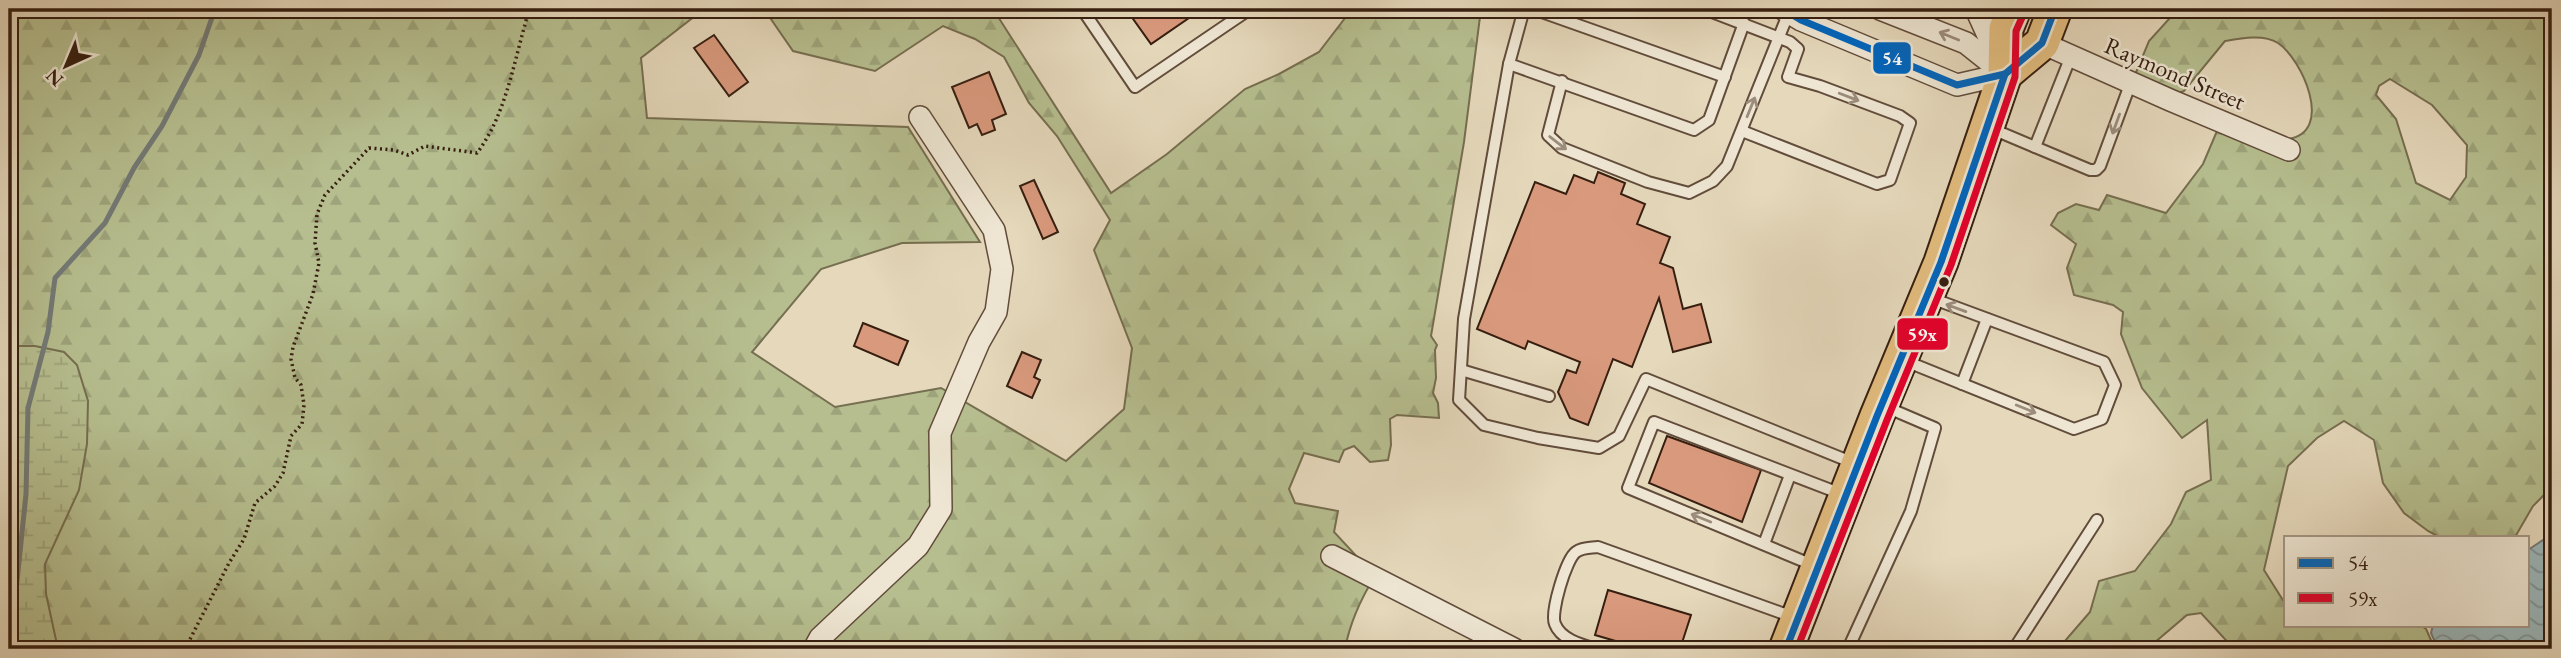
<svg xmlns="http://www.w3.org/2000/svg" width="2561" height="658" font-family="'EB Garamond',serif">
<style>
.forest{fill:url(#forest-firs);stroke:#766e50;stroke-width:2;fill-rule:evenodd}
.wetland{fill:url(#wetland-marsh);stroke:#766e50;stroke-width:2}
.water{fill:url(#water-waves);stroke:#737a77;stroke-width:2}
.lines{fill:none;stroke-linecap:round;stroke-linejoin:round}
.stream{stroke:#737a77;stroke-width:5}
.building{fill:#d9997d;stroke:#361e10;stroke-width:2}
.service-casing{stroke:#624c3b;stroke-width:14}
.minor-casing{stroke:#624c3b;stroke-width:24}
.primary-casing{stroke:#361e10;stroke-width:37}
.path{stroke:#361e10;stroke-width:3.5;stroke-dasharray:2 3.5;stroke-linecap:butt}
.service{stroke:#eee6d3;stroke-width:10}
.minor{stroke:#eee6d3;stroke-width:21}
.primary{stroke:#e2bc7e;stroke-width:33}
.bus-1-casing{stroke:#eee6d3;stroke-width:12}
.bus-2-casing{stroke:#eee6d3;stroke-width:12}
.bus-1{stroke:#0065bd;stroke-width:7}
.bus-2{stroke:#e4002b;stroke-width:7}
.oneway{stroke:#9b8c7b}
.bus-dot{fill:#361e10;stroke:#eee6d3;stroke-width:2.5}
.labels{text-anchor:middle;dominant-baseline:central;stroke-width:5;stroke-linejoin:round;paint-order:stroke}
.street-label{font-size:24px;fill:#361e10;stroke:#eee6d3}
.line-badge{stroke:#eee6d3;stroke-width:2.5}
.badge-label{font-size:19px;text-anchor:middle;font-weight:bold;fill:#fff}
</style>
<defs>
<pattern id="forest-firs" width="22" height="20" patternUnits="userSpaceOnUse" patternTransform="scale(1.75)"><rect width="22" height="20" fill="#b6be8f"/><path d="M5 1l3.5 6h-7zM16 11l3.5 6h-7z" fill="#9da37a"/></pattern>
<pattern id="wetland-marsh" width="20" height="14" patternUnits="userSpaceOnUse" patternTransform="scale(1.75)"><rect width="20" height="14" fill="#b6be8f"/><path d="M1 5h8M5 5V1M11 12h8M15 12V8" fill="none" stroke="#9da37a"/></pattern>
<pattern id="water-waves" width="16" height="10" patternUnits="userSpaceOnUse" patternTransform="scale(1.75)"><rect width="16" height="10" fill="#9bb7bb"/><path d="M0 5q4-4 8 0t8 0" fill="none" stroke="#7f9497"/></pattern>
</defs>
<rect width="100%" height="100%" fill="#e5d8bb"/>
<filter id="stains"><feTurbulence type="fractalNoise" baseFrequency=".00286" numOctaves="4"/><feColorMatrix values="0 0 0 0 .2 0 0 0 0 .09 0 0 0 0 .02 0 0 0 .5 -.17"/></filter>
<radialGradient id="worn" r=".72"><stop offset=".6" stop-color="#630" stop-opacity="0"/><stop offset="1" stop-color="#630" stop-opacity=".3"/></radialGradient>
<!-- forest -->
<g class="forest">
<path d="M9 9H704L641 58 647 118 908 127 980 242 902 243 821 269 752 352 835 407 941 388 1066 461 1124 409 1132 348 1094 250 1110 220 1057 136 1029 103 1004 57 975 39 943 26 875 71 793 51 764 9H993L1111 193 1167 154 1245 89 1279 74 1319 52 1352 9H1481L1464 142 1431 336 1437 345 1435 350 1436 378 1433 393 1438 403 1439 418 1397 415 1390 419 1391 445 1388 460 1370 462 1354 446 1344 450 1339 462 1304 453 1289 489 1295 503 1338 511 1334 532 1375 576C1360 600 1350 622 1345 649H9Z"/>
<path d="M2178 9H2552V493H2546L2533 506 2515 537H2439L2428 531 2404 513 2383 483 2374 440 2344 421 2317 438 2288 466 2264 570 2286 605V625H2420L2426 629 2435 649H2234L2201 613 2187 615 2147 649H2058L2090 612 2099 581 2135 571 2171 524 2186 492 2211 480 2207 420 2182 438 2142 388 2121 334 2123 312 2113 305 2074 295 2067 268 2076 244 2051 225 2058 213 2076 204 2099 210 2107 195 2166 213 2203 164 2220 124C2234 127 2276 141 2288 139 2335 132 2302 59 2278 43 2264 34 2242 38 2225 41L2184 91 2166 99 2132 82 2149 41ZM2390 79 2432 105 2467 145 2466 177 2450 200 2416 183 2396 119 2376 95 2379 86Z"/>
</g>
<!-- wetland -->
<path class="wetland" d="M14 346H35L64 352 77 365 88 401 87 444 79 490 45 564 46 594 58 649H9V350Z"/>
<!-- water -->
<path class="water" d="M2552 534V649H2438L2431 633 2433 625H2528V550Z"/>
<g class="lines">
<!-- stream -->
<path class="stream" d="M10 649 26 494 28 408 48 332 55 278 105 223 134 168 162 126 199 55 215 9"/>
</g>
<!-- building -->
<g class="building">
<path d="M1126 9H1202L1151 44Z"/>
<path d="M714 35 748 82 729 96 694 48Z"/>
<path d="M989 72 1006 114 992 120 995 130 982 135 977 124 969 128 952 87Z"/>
<path d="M1598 172 1625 183 1621 194 1645 204 1637 224 1670 237 1660 263 1673 268 1683 309 1701 304 1711 342 1673 352 1659 298 1632 367 1613 359 1588 425 1570 418 1558 392 1567 370 1576 373 1580 362 1528 341 1525 349 1477 329 1535 182 1566 194 1574 175 1594 183Z"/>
<path d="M1034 180 1058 232 1043 239 1020 186Z"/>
<path d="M863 323 908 341 898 365 854 346Z"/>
<path d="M1022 352 1041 360 1034 377 1040 380 1032 398 1007 386Z"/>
<path d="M1667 436 1761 470 1742 522 1649 483Z"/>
<path d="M1608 590 1691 615 1680 649H1643L1595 635Z"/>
</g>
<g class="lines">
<defs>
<g id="service">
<path d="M1082 9 1135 87 1250 9"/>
<path d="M1524 9 1509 64 1464 319 1459 400 1484 425 1538 438 1599 448 1619 436 1646 379 1856 464"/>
<path d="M1533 9 1725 77"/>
<path d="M1704 9 1790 42 1798 49 1788 77 1820 86 1900 116 1910 123 1890 180 1877 184 1742 131"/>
<path d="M1509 64 1694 130 1709 120 1744 23"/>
<path d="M1562 81 1548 135 1562 148 1648 182 1689 193 1713 181 1727 166 1789 12"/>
<path d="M1990 128 2035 147 2071 56"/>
<path d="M2035 147 2090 170H2096L2100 166 2131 82"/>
<path d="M1903 360 2074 429 2102 419 2115 385 2104 362 1931 298"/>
<path d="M1461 370 1549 396"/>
<path d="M1962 384 1987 319"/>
<path d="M1764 544 1790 475"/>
<path d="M1815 566 1628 488 1654 422 1844 495"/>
<path d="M1597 649C1583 645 1561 640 1555 624 1550 613 1566 559 1576 552 1583 547 1590 548 1598 547L1793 617"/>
<path d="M1848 649 1911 511 1935 428 1886 407"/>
<path d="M2014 649 2097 520"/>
</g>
<g id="minor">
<path d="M1783 9 1801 20 1957 85 2005 74"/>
<path d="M1880 9 1966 43 2005 74"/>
<path d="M1976 9 2000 62"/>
<path d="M2042 43 2170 100 2289 150"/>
<path d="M1332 556 1514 649"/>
<path d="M814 649 820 638 918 546 941 509 940 433 979 342 996 312 1002 269 994 230 920 117"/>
</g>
<g id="primary">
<path d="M2005 74 2042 43 2055 9"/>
<path d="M1786 649 1877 416 1941 262 2005 74 2006 29 2014 9"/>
</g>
</defs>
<!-- service casing -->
<use href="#service" class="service-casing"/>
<!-- minor casing -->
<use href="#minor" class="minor-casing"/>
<!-- primary casing -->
<use href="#primary" class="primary-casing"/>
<!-- path -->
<path class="path" d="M185 649 229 563 244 539 255 503 275 486 283 473 291 436 302 424 304 405 301 385 295 378 291 359 293 347 313 294 319 263 315 243 317 214 325 195 369 148 394 150 408 155 425 146 477 153C505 116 513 66 526 21V9"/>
<!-- service -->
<use href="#service" class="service"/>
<!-- minor -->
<use href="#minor" class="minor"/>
<!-- primary -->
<use href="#primary" class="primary"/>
<defs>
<g id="bus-1">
<path d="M1783 9 1801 20 1957 85 2005 74"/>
<path d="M1786 649 1877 416 1941 262 2005 74 2042 43 2055 9"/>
</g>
<path id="bus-2" d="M1797 649 1887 420 1951 265 2015 77 2016 31 2024 13"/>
</defs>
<!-- bus-1 casing -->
<use href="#bus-1" class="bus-1-casing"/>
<!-- bus-2 casing -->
<use href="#bus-2" class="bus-2-casing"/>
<!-- bus-1 -->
<use href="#bus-1" class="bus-1"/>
<!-- bus-2 -->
<use href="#bus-2" class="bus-2"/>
</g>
<!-- one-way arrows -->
<defs><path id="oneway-shaft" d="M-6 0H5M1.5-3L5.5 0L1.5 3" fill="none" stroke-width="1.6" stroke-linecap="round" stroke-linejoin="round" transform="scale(1.75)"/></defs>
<g class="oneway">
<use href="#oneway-shaft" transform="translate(1949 36) rotate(-158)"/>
<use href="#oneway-shaft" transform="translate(1849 97) rotate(21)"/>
<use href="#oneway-shaft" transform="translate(1751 107) rotate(-68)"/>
<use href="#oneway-shaft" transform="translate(2116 124) rotate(110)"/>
<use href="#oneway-shaft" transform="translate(1558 143) rotate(38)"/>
<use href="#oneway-shaft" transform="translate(1956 308) rotate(-160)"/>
<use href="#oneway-shaft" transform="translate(2026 409) rotate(22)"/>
<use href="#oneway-shaft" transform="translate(1701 518) rotate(-158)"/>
</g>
<!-- markers -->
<circle class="bus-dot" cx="1944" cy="282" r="6"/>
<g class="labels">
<!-- street labels -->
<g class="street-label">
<text transform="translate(2175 73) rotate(23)">Raymond Street</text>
</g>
</g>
<g class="line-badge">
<rect x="1872" y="41" width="40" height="34" rx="7" fill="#0065bd"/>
<rect x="1896" y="317" width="53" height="34" rx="7" fill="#e4002b"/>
</g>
<g class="badge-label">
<text x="1892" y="65">54</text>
<text x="1922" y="341">59x</text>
</g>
<!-- margin -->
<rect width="2561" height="658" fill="none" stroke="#e5d8bb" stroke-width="35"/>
<rect x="10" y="10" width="2540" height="637" fill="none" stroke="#361e10" stroke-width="3.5"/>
<rect x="18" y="18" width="2526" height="623" fill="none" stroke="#361e10" stroke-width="2"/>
<!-- legend -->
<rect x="2284" y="536" width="245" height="91" fill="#eee6d3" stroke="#a49685" stroke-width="2"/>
<rect x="2298" y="558" width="35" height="10" fill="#0065bd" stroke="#a49685" stroke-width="2"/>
<text x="2348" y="570" font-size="21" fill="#361e10">54</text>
<rect x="2298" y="593" width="35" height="10" fill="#e4002b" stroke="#a49685" stroke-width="2"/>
<text x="2348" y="606" font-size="21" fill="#361e10">59x</text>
<!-- north arrow -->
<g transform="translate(66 66) rotate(224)" stroke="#eee6d3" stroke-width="5" paint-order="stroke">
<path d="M0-5L12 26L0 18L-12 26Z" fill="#361e10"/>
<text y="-10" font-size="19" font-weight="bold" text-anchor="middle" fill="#361e10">N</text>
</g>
<rect width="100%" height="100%" filter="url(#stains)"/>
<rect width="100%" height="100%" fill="url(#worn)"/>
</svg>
